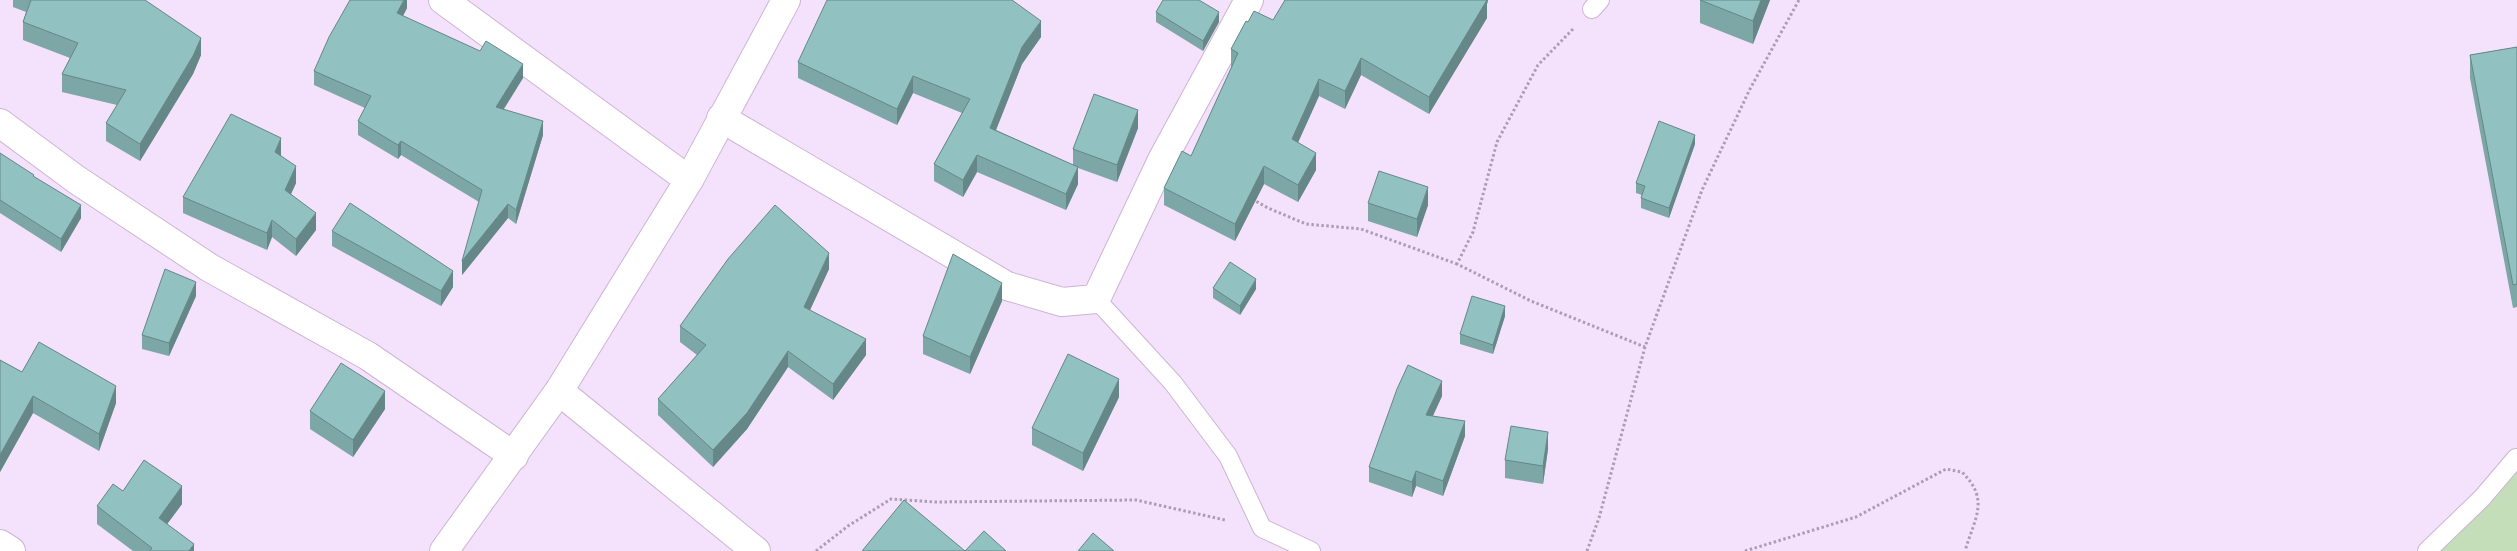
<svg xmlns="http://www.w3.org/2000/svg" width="2517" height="551" font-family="Rubik,sans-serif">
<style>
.green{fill:#c3deb9}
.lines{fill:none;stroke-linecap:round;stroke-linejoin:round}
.service-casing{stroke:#ccb5d4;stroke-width:20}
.minor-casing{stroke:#ccb5d4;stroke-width:30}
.tertiary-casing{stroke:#ccb5d4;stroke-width:30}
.path{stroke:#ac9db2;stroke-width:3;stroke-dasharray:2.5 2.5;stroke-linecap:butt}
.service{stroke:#fff;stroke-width:18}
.minor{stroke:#fff;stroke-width:28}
.tertiary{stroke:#fff;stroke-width:28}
.wall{fill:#7da6a6}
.shaded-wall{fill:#668787}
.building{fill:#91c1c1;stroke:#668787}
</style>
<rect width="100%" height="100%" fill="#f4e1fb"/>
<!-- green -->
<path class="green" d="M2517 457V551H2427Z"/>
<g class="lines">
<defs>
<g id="service">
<path d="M1592 9 1600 0"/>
<path d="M1096 299 1173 383 1228 456 1262 528 1311 551"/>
<path d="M2427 551 2482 498 2516 458"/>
</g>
<g id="minor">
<path d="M443 0 689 180"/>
<path d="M721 118 1007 286 1062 302 1096 299 1162 160 1249 0"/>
<path d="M0 123 77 180 210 268 368 356 514 456"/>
<path d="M559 391 756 551"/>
<path d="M0 544 11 551"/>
</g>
<path id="tertiary" d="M444 551 559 391 689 180 786 0"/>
</defs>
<!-- service casing -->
<use href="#service" class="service-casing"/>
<!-- minor casing -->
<use href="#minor" class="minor-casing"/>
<!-- tertiary casing -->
<use href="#tertiary" class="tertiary-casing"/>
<!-- path -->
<g class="path">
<path d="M1573 29 1538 65 1497 142 1473 232 1457 264 1531 301 1645 347"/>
<path d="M1252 199 1268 208 1306 224 1361 229 1457 264"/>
<path d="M816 551 848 526 891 499 935 502 1136 500 1225 520"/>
<path d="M1587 551 1599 518 1645 347 1702 190 1750 89 1799 0"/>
<path d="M1745 551 1856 517 1946 469 1962 472C1990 500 1975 517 1965 551"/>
</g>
<!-- service -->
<use href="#service" class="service"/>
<!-- minor -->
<use href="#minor" class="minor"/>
<!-- tertiary -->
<use href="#tertiary" class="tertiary"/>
</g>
<!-- wall -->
<g class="wall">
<path d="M13 0H145L201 55 193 74 140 161 106 141V123L117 105 62 92V74L70 58 23 40V22L26 12 13 7Z"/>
<path d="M407 0V8L403 16 523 78 504 109 543 135 516 224 508 218 462 275 479 202 401 155 398 159 358 135V121L365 108 314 85V71Z"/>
<path d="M1285 0H1488L1487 4V18L1429 114 1361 75 1345 109 1319 96 1298 142 1316 170 1298 202 1264 184 1235 241 1164 205V188L1191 156 1232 67H1231V49L1248 22 1273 20Z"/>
<path d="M1700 0H1770L1753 44 1700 23Z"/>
<path d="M1156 12 1219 22 1203 51 1156 22Z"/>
<path d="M1041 37 1022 64 996 130 1073 165V149L1138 128 1117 182 1078 168V184L1066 210 977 172 963 197 934 181V164L962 113 913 93 897 125 798 78V62Z"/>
<path d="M2517 47V307L2513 308 2470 78V55Z"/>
<path d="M1695 144 1669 218 1641 208V198L1642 195 1636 193V183Z"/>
<path d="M0 153 34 177 81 218 61 252 0 213Z"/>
<path d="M281 155 296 183 291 194 316 230 296 256 272 237 267 250 183 213V197Z"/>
<path d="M1368 203 1428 205 1417 237 1368 221Z"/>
<path d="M332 231 453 287 441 306 332 246Z"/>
<path d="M829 269 810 310 866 355 833 400 788 367 747 429 713 467 658 415V399L697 355 680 342V326Z"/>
<path d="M1213 288 1256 289 1240 315 1213 298Z"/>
<path d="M196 296 169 356 142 349V335Z"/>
<path d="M1002 301 970 374 923 354V336Z"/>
<path d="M1505 316 1493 354 1460 344V334Z"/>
<path d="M0 360 22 372 116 403 99 451 33 413 0 472Z"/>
<path d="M1442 396 1433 416 1465 436 1443 496 1416 486 1412 497 1369 482V467Z"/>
<path d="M1119 397 1083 471 1032 445V428Z"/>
<path d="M385 409 353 457 310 429V411Z"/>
<path d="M1548 449 1543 484 1505 478V460Z"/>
<path d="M123 491 182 504 167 524 194 551H133L97 524V506Z"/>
</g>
<!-- shaded-wall -->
<g class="shaded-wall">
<path d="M404 0H407V8L397 27V13Z"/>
<path d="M1484 0H1488L1487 4V18L1429 114V97Z"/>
<path d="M1761 0H1770L1753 44V21Z"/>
<path d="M1219 12V22L1203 51V41Z"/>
<path d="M1041 21V37L1022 64 990 145V128L1022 47Z"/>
<path d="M201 38V55L193 74 140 161V144Z"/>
<path d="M1361 58V75L1345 109V91Z"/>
<path d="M523 64V78L496 121V107Z"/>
<path d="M913 76V93L897 125V109Z"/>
<path d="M1319 79V96L1292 156V139Z"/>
<path d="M1138 110V128L1117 182V165Z"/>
<path d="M543 121V135L516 224V210Z"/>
<path d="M1695 135V144L1669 218V208Z"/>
<path d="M281 138V155L275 168V152Z"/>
<path d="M401 141V155L398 159V145Z"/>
<path d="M1316 153V170L1298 202V185Z"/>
<path d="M977 155V172L963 197V180Z"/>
<path d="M296 166V183L285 207V190Z"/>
<path d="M1264 166V184L1235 241V224Z"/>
<path d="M1078 167V184L1066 210V194Z"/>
<path d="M1428 187V205L1417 237V219Z"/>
<path d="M508 204V218L462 275V261Z"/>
<path d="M81 205V218L61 252V239Z"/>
<path d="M316 213V230L296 256V239Z"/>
<path d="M272 220V237L267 250V233Z"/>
<path d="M829 253V269L804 323V307Z"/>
<path d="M453 271V287L441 306V291Z"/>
<path d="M1256 279V289L1240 315V306Z"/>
<path d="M196 282V296L169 356V343Z"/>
<path d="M1002 283V301L970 374V357Z"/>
<path d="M1505 306V316L1493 354V345Z"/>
<path d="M866 339V355L833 400V384Z"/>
<path d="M788 351V367L747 429 713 467V450Z"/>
<path d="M1119 379V397L1083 471V453Z"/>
<path d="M1442 381V396L1426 430V415Z"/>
<path d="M116 386V403L99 451V434Z"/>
<path d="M385 391V409L353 457V440Z"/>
<path d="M33 396V413L0 472V455Z"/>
<path d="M1465 421V436L1443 496V481Z"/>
<path d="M1548 432V449L1543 484V466Z"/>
<path d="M1416 471V486L1412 497V482Z"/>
<path d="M182 486V504L159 535V518Z"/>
<path d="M194 544V551H189Z"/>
</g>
<!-- building -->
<g class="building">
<path d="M31 0H145L201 38 193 56 140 144 106 123 126 90 62 74 78 43 23 22Z"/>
<path d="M350 0H404L397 13 480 51 486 41 523 64 496 107 543 121 516 210 508 204 462 261 482 190 401 141 398 145 358 121 371 96 314 71 329 37Z"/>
<path d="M827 0H1012L1041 21 1022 47 990 128 1078 167 1066 194 977 155 963 180 934 164 970 99 913 76 897 109 798 62Z"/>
<path d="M1163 0H1199L1219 12 1203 41 1156 12Z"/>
<path d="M1285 0H1487L1429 97 1361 58 1345 91 1319 79 1292 139 1316 153 1298 185 1264 166 1235 224 1164 188 1182 151 1191 156 1238 53 1231 49 1246 21 1248 22 1254 11 1273 20Z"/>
<path d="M1700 0H1761L1753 21Z"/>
<path d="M2517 47V284L2513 285 2470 55Z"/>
<path d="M1094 94 1138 110 1117 165 1073 149Z"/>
<path d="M231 114 281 138 275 152 296 166 285 190 316 213 296 239 272 220 267 233 183 197Z"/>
<path d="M1659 121 1695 135 1669 208 1641 198 1645 186 1636 183Z"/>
<path d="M0 153 34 175 33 176 81 205 61 239 0 200Z"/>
<path d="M1379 171 1428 187 1417 219 1368 203Z"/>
<path d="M350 203 453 271 441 291 332 231Z"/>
<path d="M775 205 829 253 804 307 866 339 833 384 788 351 747 413 713 450 658 399 706 345 680 326 728 259Z"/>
<path d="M953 254 1002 283 970 357 923 336Z"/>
<path d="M1230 262 1256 279 1240 306 1213 288Z"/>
<path d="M165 269 196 282 169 343 142 335Z"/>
<path d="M1472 296 1505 306 1493 345 1460 334Z"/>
<path d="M39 342 116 386 99 434 33 396 0 455V360L22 372Z"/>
<path d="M1068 354 1119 379 1083 453 1032 428Z"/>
<path d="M341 363 385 391 353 440 310 411Z"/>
<path d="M1408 365 1442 381 1426 415 1465 421 1443 481 1416 471 1412 482 1369 467 1397 389Z"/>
<path d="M1511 426 1548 432 1543 466 1505 460Z"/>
<path d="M144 460 182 486 159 518 194 544 189 551H150L152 548 97 506 113 484 123 491Z"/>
<path d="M904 500 965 551 984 531 1006 551H862Z"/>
<path d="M1093 533 1114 551H1078Z"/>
</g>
</svg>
